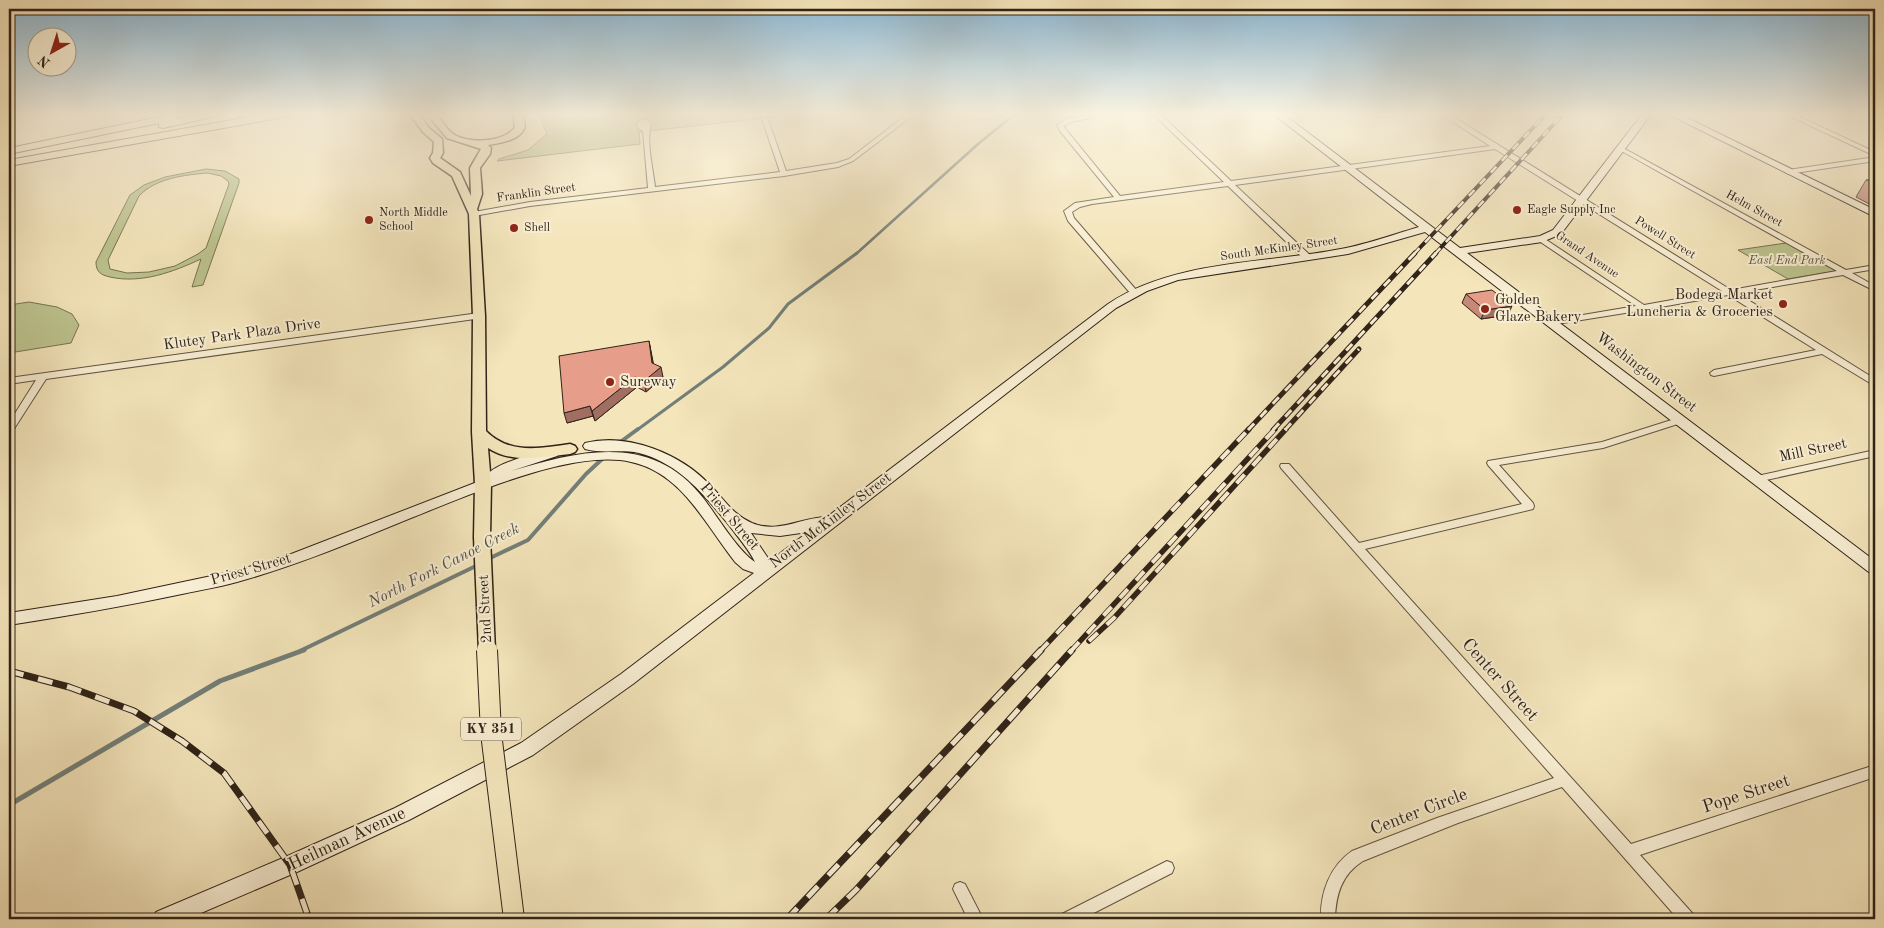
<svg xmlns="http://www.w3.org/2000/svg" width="1884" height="928" font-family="'Old Standard TT',serif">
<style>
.green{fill:#bdc48f;stroke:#767454;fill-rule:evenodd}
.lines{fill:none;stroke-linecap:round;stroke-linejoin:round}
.stream-far3{stroke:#737f79;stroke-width:2.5}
.stream-far2{stroke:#737f79;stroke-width:3}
.stream-far1{stroke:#737f79;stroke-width:4}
.stream{stroke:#737f79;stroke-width:5}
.street-casing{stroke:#615441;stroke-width:2}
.secondary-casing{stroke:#302318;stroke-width:2}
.primary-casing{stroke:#302318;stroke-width:3}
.highway-casing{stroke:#302318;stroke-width:2}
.street{fill:#f8eed3;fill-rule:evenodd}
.secondary{fill:#f8eed3;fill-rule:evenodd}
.primary{fill:#f4e5bb;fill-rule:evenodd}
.highway{fill:#f4e5bb;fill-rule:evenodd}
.rail-far3-casing{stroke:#302318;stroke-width:4}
.rail-far2-casing{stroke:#302318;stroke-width:5}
.rail-far1-casing{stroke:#302318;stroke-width:5.5}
.rail-casing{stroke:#302318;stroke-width:7}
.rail-far3{stroke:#f8eed3;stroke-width:2.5;stroke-dasharray:8;stroke-linecap:butt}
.rail-far2{stroke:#f8eed3;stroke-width:3;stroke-dasharray:9;stroke-linecap:butt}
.rail-far1{stroke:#f8eed3;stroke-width:4;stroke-dasharray:12;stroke-linecap:butt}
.rail{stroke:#f8eed3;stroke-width:5;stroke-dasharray:15;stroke-linecap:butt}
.primary-bridge-far1-casing{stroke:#302318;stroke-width:19;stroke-linecap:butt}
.primary-bridge-casing{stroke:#302318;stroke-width:22;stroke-linecap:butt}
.primary-bridge-far1{stroke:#f4e5bb;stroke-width:16}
.primary-bridge{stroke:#f4e5bb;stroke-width:20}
.wall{fill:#c68877;stroke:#302318}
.shaded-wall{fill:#a16f61;stroke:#302318}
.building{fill:#e69e8a;stroke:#302318}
.poi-dot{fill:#8f2418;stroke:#f8eed3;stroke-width:2}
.labels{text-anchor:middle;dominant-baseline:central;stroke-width:4;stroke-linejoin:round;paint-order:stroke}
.far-street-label{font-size:12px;fill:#302318;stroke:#f8eed3}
.far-poi-label{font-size:12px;fill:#302318;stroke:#f8eed3;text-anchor:start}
.far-park-label{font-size:12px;font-style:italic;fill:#5a533c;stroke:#f8eed3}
.shield{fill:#f8eed3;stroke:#6c6050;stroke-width:1}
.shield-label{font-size:14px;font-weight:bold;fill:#302318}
.poi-label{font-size:15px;fill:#302318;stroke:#f8eed3;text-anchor:start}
.street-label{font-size:15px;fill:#302318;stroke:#f8eed3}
.water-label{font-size:16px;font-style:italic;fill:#515148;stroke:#f8eed3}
.near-street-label{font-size:18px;fill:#302318;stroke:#f8eed3}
</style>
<rect width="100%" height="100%" fill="#f4e5bb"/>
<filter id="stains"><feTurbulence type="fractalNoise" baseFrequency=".004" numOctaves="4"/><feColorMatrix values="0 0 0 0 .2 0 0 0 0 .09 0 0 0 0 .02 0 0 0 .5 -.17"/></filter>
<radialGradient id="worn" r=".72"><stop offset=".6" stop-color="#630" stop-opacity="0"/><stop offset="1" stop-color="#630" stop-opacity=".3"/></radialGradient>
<!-- green -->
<g class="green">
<path d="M538 113H812L639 132 640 144 497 161 499 159 528 150 547 134Z"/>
<path d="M206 169 225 171 239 179V183L203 285 192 287 201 259C173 272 141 284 110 277 101 275 96 272 96 262L130 195 144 185 165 177ZM208 173 221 176 228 181 229 184 206 248 198 254 175 266 149 272 127 273 110 269 108 260 139 196C156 178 184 175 208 173Z"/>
<path d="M1786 243 1836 271 1788 279 1738 250Z"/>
<path d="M29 302 57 307 72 314 79 325 71 343 9 353V305Z"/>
</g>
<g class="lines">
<!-- stream-far3 -->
<path class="stream-far3" d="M856 254 978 144 1016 113"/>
<!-- stream-far2 -->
<path class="stream-far2" d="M637 430 723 367 769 328 788 304 857 253"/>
<!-- stream-far1 -->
<g class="stream-far1">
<path d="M619 443 638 429"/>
<path d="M488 559 528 540 586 474 614 448"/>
<path d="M300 651 480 564"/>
</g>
<!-- stream -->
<path class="stream" d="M9 805 220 681 304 650"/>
<defs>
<g id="street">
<path d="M909 113H916L853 161 838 167 784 176 530 206 474 216 470 214 474 212 530 202 648 188 643 131 639 129 637 125 639 121 644 119 648 120 651 124C646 142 653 168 655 187L780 172 762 119 763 118 768 119 786 171 837 163 849 159Z"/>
<path d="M1099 113H1114L1071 122 1063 126 1120 196 1224 182 1152 113H1159L1231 181 1490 146 1439 113H1447L1731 290 1837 271 1618 149 1623 148 1846 270 1875 265V269L1852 273 1875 286V291L1843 275 1737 293 1875 379V386L1822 354 1714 376 1711 375 1710 373 1714 370 1816 350 1728 295 1644 310 1550 325 1549 323 1553 320 1636 306 1539 241 1538 239 1542 237 1644 305 1722 291 1495 149 1235 185 1311 256 1312 258 1308 260H1305L1228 186 1092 204 1080 207 1072 212 1074 218 1138 292 1134 294H1131L1068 221 1064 211 1075 203 1114 197 1060 131 1057 125 1067 119Z"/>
<path d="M1783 113H1791L1875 152V156Z"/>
<path d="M1875 157V161L1788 174 1785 172 1788 170Z"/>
<path d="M479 313 482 314V318L46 379 12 432 9 433V423L36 380 9 384V378Z"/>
<path d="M1681 417 1684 418 1686 420 1684 422 1603 448 1499 465 1533 503 1534 506 1533 509 1365 549 1631 844 1875 765V777L1640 855 1693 914 1695 919H1678L1562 787 1458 823 1363 861C1341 875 1336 895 1335 919H1321C1320 893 1330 866 1352 851L1437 818 1554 778 1281 468 1280 466 1281 464H1289L1359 543 1522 504 1488 465 1487 463 1488 461 1602 442Z"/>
<path d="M1875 450V456L1757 482 1752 479 1757 476Z"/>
<path d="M1167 861 1172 863 1174 868 1172 873 1082 919H1060L1062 914Z"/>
<path d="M960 882 965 884 983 919H968L953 889 955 884Z"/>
</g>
<g id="secondary">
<path d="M1272 113H1282L1460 248 1540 236 1553 230 1643 113H1652L1561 234 1542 242 1467 253 1875 561V575L1870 573 1425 232 1348 254 1178 280 1147 291 1116 308 633 684 533 755 409 820 297 872 187 919H153L156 912 283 858 395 808 521 743 621 674 754 573 743 569 735 562C705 524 682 473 631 462 572 448 462 498 406 520 350 543 295 566 237 582 219 587 200 590 182 594 125 606 67 616 9 625V613L117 596 235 571 286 556 485 479C489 464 536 453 552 449L557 450 559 453 557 456 511 471C581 450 653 432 704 499 717 516 738 551 755 562 748 548 737 536 728 524 704 494 678 463 639 453 621 449 602 454 585 449L583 446 585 443C628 432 681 454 710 485 725 500 732 514 752 523 779 534 802 517 827 517L1108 304C1175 259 1269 264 1346 248 1371 243 1395 234 1419 227ZM808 532 770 561 751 533 780 536Z"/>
<path d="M1666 113H1677L1875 210V217Z"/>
</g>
<path id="primary" d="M409 113H418L429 128 442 139 443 153 440 158 460 172 471 196 470 168 481 149 447 138 426 113H435C441 119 446 129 453 134 467 144 505 143 515 127L513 113H523C523 118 526 124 524 129 518 141 499 143 488 145L491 148 490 154 480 168 482 194 477 209 479 214 485 316 486 431C510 455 540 448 570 444L575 446 577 449 575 452 570 454C543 457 512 464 488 448L491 484 490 537 488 541 482 543 476 541 474 537 475 484 472 432 473 316 469 214 452 176 433 163 430 158 433 153 434 142 423 132Z"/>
<g id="highway">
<path d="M202 113H223L222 115 163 128 159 127V123L9 154 10 148 173 114 177 115V119Z"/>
<path d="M272 113H296L291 116 9 166V160Z"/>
</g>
</defs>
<!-- street casing -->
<use href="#street" class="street-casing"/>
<!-- secondary casing -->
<use href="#secondary" class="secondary-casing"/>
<!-- primary casing -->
<use href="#primary" class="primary-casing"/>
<!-- highway casing -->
<use href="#highway" class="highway-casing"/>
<!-- street -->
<use href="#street" class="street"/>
<!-- secondary -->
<use href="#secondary" class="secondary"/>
<!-- primary -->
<use href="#primary" class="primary"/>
<!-- highway -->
<use href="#highway" class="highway"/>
<defs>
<g id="rail-far3">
<path d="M1414 254 1547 113"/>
<path d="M1435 254 1564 113"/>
</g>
<g id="rail-far2">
<path d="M1248 430 1415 253"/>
<path d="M1273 430 1436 253"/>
<path d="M1285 430 1359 349"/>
</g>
<g id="rail-far1">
<path d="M1089 641 1114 618 1286 429"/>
<path d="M1040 651 1249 429"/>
<path d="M1071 651 1275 429"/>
</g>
<g id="rail">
<path d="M9 671 69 687 134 711 182 741 224 773 290 865 309 919"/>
<path d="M787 919 1041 650"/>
<path d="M826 919 856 890 1072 650"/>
</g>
</defs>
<!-- rail-far3 casing -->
<use href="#rail-far3" class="rail-far3-casing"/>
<!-- rail-far2 casing -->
<use href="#rail-far2" class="rail-far2-casing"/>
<!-- rail-far1 casing -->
<use href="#rail-far1" class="rail-far1-casing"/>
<!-- rail casing -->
<use href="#rail" class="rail-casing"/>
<!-- rail-far3 -->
<use href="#rail-far3" class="rail-far3"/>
<!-- rail-far2 -->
<use href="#rail-far2" class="rail-far2"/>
<!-- rail-far1 -->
<use href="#rail-far1" class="rail-far1"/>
<!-- rail -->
<use href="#rail" class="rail"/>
<defs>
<path id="primary-bridge-far1" d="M482 537 487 651"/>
<path id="primary-bridge" d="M487 650 491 733 514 919"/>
</defs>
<!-- primary-bridge-far1 casing -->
<use href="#primary-bridge-far1" class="primary-bridge-far1-casing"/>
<!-- primary-bridge casing -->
<use href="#primary-bridge" class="primary-bridge-casing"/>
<!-- primary-bridge-far1 -->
<use href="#primary-bridge-far1" class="primary-bridge-far1"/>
<!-- primary-bridge -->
<use href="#primary-bridge" class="primary-bridge"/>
</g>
<!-- wall -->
<g class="wall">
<path d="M1875 179V207L1856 197 1866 180Z"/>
<path d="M1466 294 1508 315 1481 319 1462 303Z"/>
<path d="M649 341 653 363 663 377 646 392 637 387 595 421 593 416 567 423Z"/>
</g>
<!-- shaded-wall -->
<g class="shaded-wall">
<path d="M1512 306 1508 315 1481 319 1485 310Z"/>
<path d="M649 341 655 372 661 367 663 377 646 392 644 381 652 363Z"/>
<path d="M635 377 637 387 595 421 592 411Z"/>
<path d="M590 406 593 416 567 423 564 413Z"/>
</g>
<!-- building -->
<g class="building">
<path d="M1875 179V184L1866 180Z"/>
<path d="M1492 290 1512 306 1485 310 1466 294Z"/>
<path d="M649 341 652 363 661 367 644 381 635 377 592 411 590 406 564 413 559 356Z"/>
</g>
<!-- sky -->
<linearGradient id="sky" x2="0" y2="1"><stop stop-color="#8bb8d5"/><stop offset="0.47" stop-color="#faf3e0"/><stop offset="1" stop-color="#faf3e0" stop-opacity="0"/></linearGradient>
<rect width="1884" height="243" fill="url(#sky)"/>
<!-- markers -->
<g class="poi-dot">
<circle cx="1517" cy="210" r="5"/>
<circle cx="369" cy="220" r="5"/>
<circle cx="514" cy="228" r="5"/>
<circle cx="1783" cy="304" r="5"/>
<circle cx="1485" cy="309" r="5"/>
<circle cx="610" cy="382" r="5"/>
</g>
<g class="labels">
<!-- far-street labels -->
<g class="far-street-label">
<text transform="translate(536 193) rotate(-8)">Franklin Street</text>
<text transform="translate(1754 209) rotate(29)">Helm Street</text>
<text transform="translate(1665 238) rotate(32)">Powell Street</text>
<text transform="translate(1279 249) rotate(-8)">South McKinley Street</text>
<text transform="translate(1587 255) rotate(34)">Grand Avenue</text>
</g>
<!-- far-poi labels -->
<g class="far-poi-label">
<text x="1527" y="210">Eagle Supply Inc</text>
<text x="379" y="213">North Middle<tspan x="379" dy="14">School</tspan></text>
<text x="524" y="228">Shell</text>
</g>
<!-- far-park labels -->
<g class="far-park-label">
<text x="1787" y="261">East End Park</text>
</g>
<!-- shield labels -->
<rect class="shield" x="461" y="717.5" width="60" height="23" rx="4"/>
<g class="shield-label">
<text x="491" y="729">KY 351</text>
</g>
<!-- poi labels -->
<g class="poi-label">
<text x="1773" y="295" text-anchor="end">Bodega Market<tspan x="1773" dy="17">Luncheria &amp; Groceries</tspan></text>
<text x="1495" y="300">Golden<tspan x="1495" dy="17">Glaze Bakery</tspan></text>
<text x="620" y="382">Sureway</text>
</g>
<!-- street labels -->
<g class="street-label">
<text transform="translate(242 335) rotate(-8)">Klutey Park Plaza Drive</text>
<text transform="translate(1646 373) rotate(37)">Washington Street</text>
<text transform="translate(1813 451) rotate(-12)">Mill Street</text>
<text transform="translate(729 517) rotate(50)">Priest Street</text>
<text transform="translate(831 521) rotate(-37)">North McKinley Street</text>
<text transform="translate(251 570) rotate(-16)">Priest Street</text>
<text transform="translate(486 609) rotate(-93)">2nd Street</text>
</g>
<!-- water labels -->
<g class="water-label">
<text transform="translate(444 566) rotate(-27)">North Fork Canoe Creek</text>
</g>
<!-- near-street labels -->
<g class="near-street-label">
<text transform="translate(1500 680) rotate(48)">Center Street</text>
<text transform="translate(1746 794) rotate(-18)">Pope Street</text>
<text transform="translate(1419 812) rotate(-21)">Center Circle</text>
<text transform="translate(347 839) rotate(-25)">Heilman Avenue</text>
</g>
</g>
<!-- margin -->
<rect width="1884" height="928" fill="none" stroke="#f4e5bb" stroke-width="30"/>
<rect x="10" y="10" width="1864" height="908" fill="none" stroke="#302318" stroke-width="2.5"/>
<rect x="15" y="15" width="1854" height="898" fill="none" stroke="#302318"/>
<!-- north arrow -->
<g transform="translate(52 52) rotate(219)"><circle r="24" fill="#f8eed3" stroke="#a89d88"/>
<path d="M0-4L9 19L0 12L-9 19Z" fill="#8f2418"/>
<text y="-8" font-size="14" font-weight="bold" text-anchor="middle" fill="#302318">N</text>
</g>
<rect width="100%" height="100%" filter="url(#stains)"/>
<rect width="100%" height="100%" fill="url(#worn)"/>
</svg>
